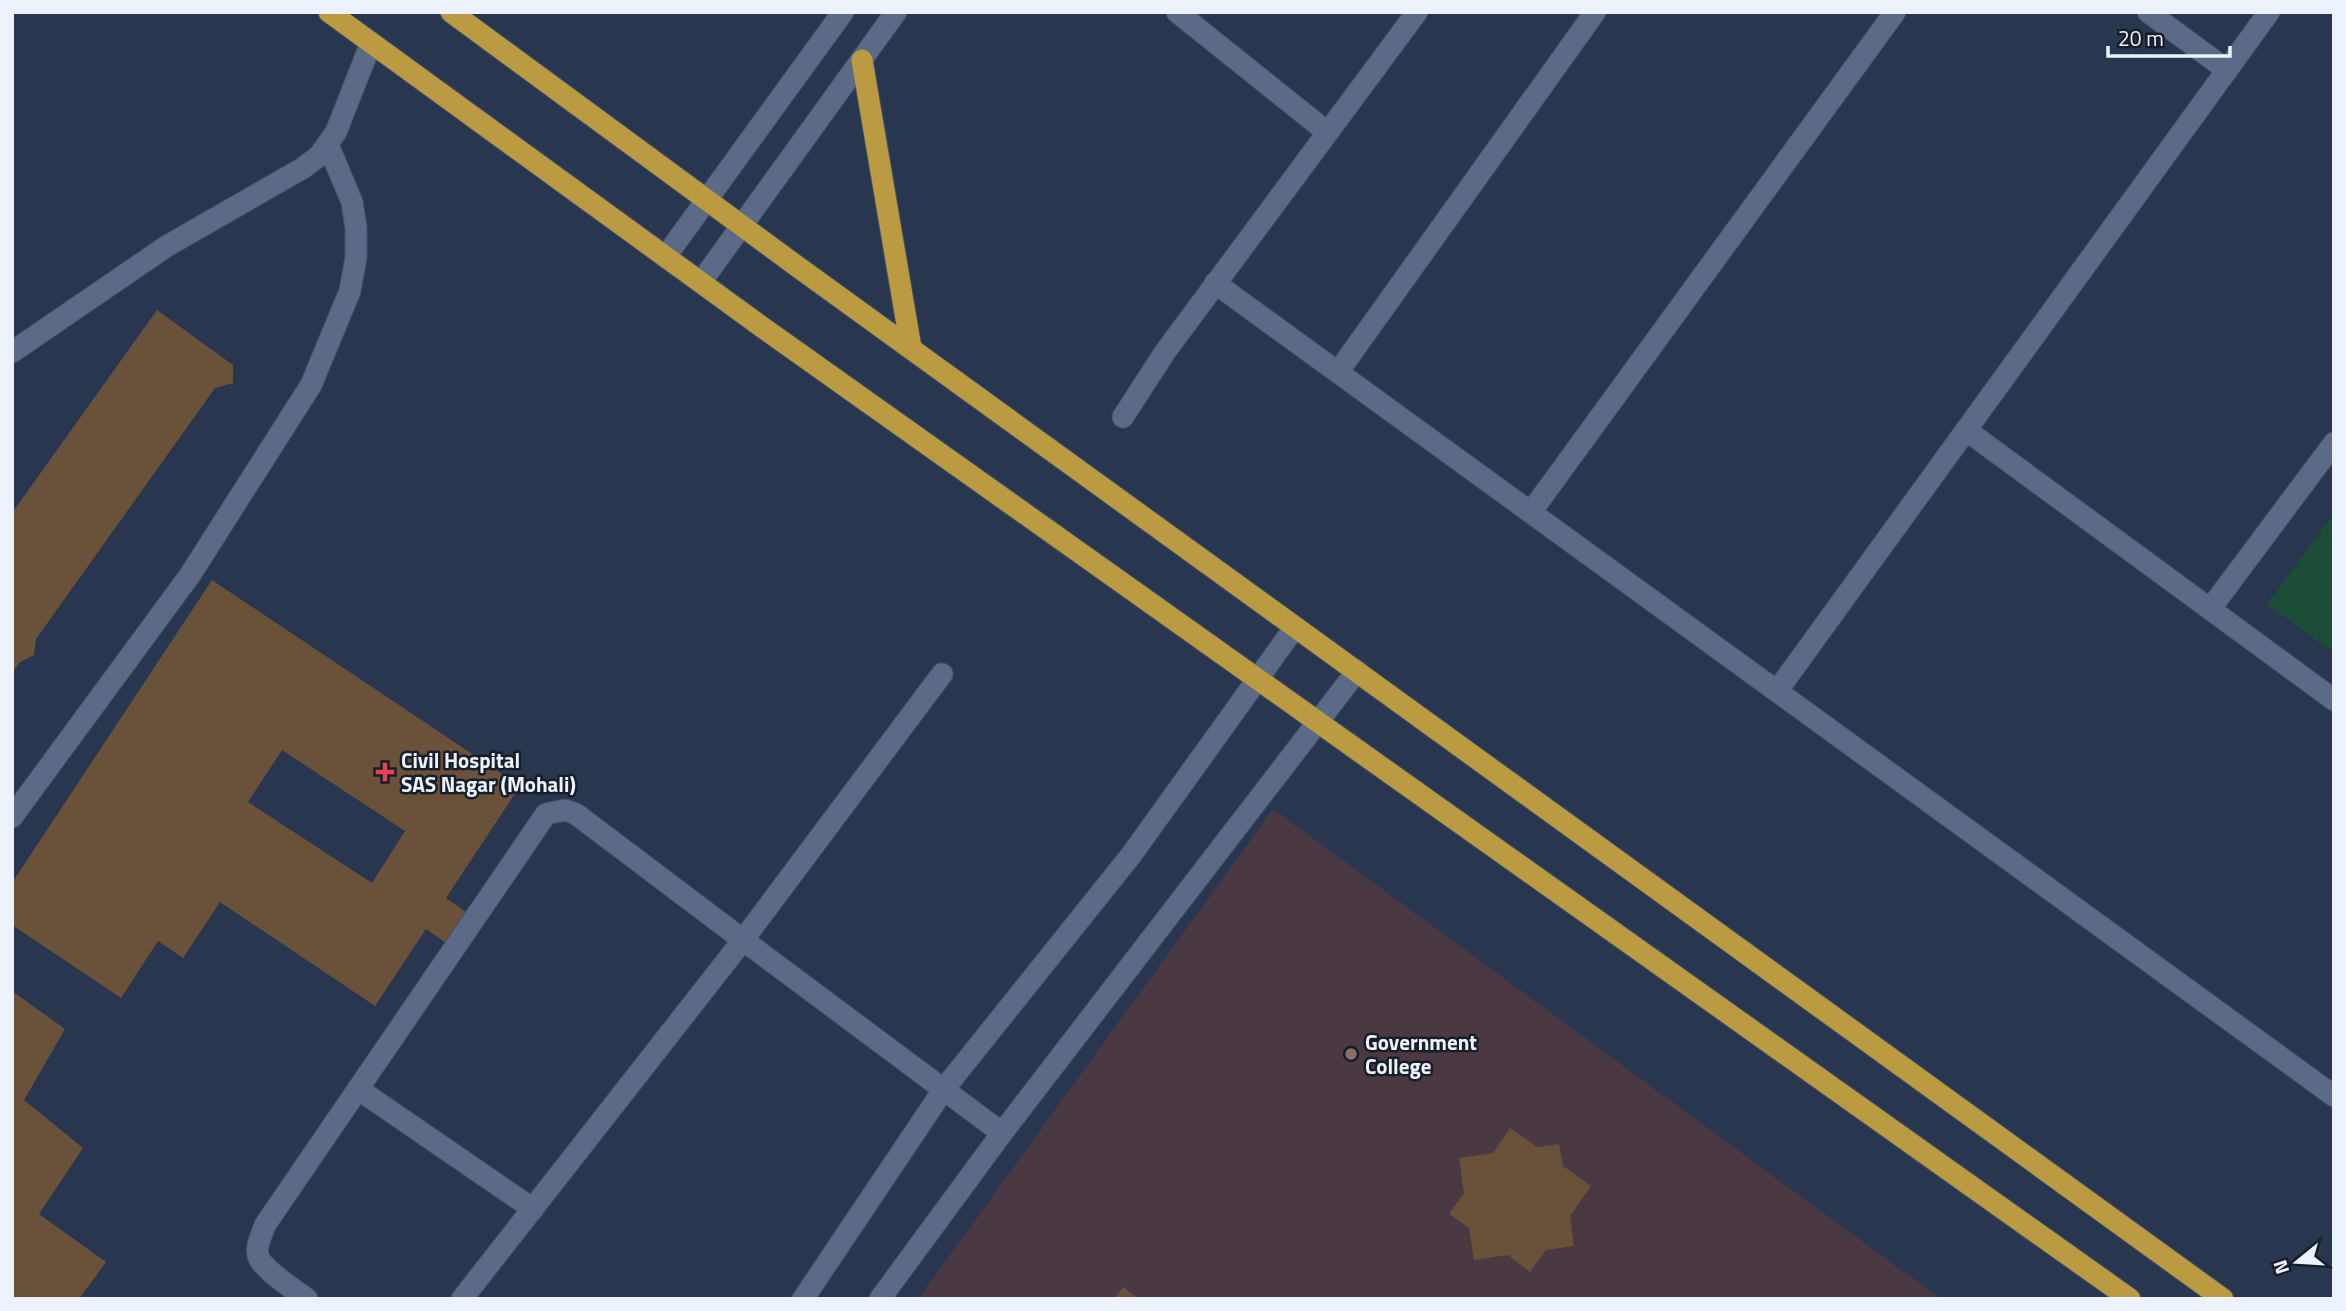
<svg xmlns="http://www.w3.org/2000/svg" width="2346" height="1311" font-family="'Titillium Web',sans-serif">
<style>
.education{fill:#4a3843}
.green{fill:#1c4d36}
.building{fill:#69513a;fill-rule:evenodd}
.lines{fill:none;stroke-linecap:round;stroke-linejoin:round}
.lane-casing{stroke:#465164;stroke-width:23}
.street-casing{stroke:#465164;stroke-width:23}
.secondary-casing{stroke:#465164;stroke-width:23}
.highway-casing{stroke:#465164;stroke-width:23}
.lane{stroke:#5b6b87;stroke-width:21}
.street{stroke:#5b6b87;stroke-width:21}
.secondary{stroke:#5b6b87;stroke-width:21}
.highway{stroke:#bb9b41;stroke-width:21}
.health-dot{fill:#e0444e;stroke:#181e29;stroke-width:2.5}
.education-dot{fill:#8d6e63;stroke:#181e29;stroke-width:2.5}
.labels{text-anchor:middle;dominant-baseline:central;stroke-width:5;stroke-linejoin:round;paint-order:stroke}
.poi-label{font-size:21px;font-weight:bold;fill:#edf3fd;stroke:#181e29;text-anchor:start}
</style>
<rect width="100%" height="100%" fill="#28374f"/>
<!-- education -->
<path class="education" d="M1273 809 1941 1299H918Z"/>
<!-- green -->
<path class="green" d="M2334 513V653L2267 604Z"/>
<!-- building -->
<g class="building">
<path d="M157 310 233 365V383L215 388 36 639 34 655 20 662 12 673V513Z"/>
<path d="M212 580 520 786 446 898 469 914 449 945 426 929 375 1006 220 902 183 958 158 941 121 998 12 925V883ZM282 750 405 831 372 883 248 802Z"/>
<path d="M12 991 65 1029 24 1100 83 1148 39 1214 106 1262 79 1299H12Z"/>
<path d="M1510 1128 1537 1147 1559 1144 1563 1166 1591 1186 1570 1216 1574 1246 1546 1250 1530 1272 1508 1255 1474 1260 1469 1228 1449 1214 1464 1193 1459 1158 1493 1153Z"/>
<path d="M1123 1287 1139 1299H1114Z"/>
</g>
<g class="lines">
<defs>
<g id="lane">
<path d="M12 352 167 246 303 168 319 156 336 132 371 43"/>
<path d="M12 817 190 575 311 385 350 291 356 257V228L352 202 328 145"/>
<path d="M358 1089 533 1209"/>
<path d="M307 1299C294 1289 266 1272 259 1258 254 1248 262 1235 265 1225L546 814 565 810 576 814 743 940 942 674"/>
<path d="M462 1299 743 940 1002 1133"/>
</g>
<g id="street">
<path d="M1177 12 1327 132"/>
<path d="M2148 12 2227 70"/>
<path d="M1215 283 2334 1096"/>
<path d="M1338 372 1595 12"/>
<path d="M1123 417 1165 352 1417 12"/>
<path d="M1966 430 2334 700"/>
<path d="M1531 512 1895 12"/>
<path d="M2210 609 2334 443"/>
<path d="M1777 691 2269 12"/>
<path d="M803 1299 944 1089 1132 854 1295 627"/>
<path d="M880 1299 1002 1133 1357 671"/>
</g>
<g id="secondary">
<path d="M666 256 843 12"/>
<path d="M701 282 896 12"/>
</g>
<g id="highway">
<path d="M329 12 762 327 2130 1299"/>
<path d="M451 12 798 267 2223 1299"/>
<path d="M862 60 911 348"/>
</g>
</defs>
<!-- lane casing -->
<use href="#lane" class="lane-casing"/>
<!-- street casing -->
<use href="#street" class="street-casing"/>
<!-- secondary casing -->
<use href="#secondary" class="secondary-casing"/>
<!-- highway casing -->
<use href="#highway" class="highway-casing"/>
<!-- lane -->
<use href="#lane" class="lane"/>
<!-- street -->
<use href="#street" class="street"/>
<!-- secondary -->
<use href="#secondary" class="secondary"/>
<!-- highway -->
<use href="#highway" class="highway"/>
</g>
<!-- markers -->
<path class="health-dot" d="M381.5 761.5h7v7h7v7h-7v7h-7v-7h-7v-7h7z"/>
<circle class="education-dot" cx="1351" cy="1054" r="7"/>
<g class="labels">
<!-- poi labels -->
<g class="poi-label">
<text x="401" y="760">Civil Hospital<tspan x="401" dy="24">SAS Nagar (Mohali)</tspan></text>
<text x="1365" y="1042">Government<tspan x="1365" dy="24">College</tspan></text>
</g>
</g>
<!-- border -->
<rect width="2346" height="1311" fill="none" stroke="#edf3fd" stroke-width="28"/>
<!-- north arrow -->
<g transform="translate(2297 1262) rotate(252)" stroke="#181e29" stroke-width="5" paint-order="stroke">
<path d="M0-5L12 26L0 18L-12 26Z" fill="#edf3fd"/>
<text y="-10" font-size="19" font-weight="bold" text-anchor="middle" fill="#edf3fd">N</text>
</g>
<!-- scale -->
<path d="M2108 46v10h122v-10" fill="none" stroke="#edf3fd" stroke-width="3.5"/>
<text x="2118" y="46" font-size="21" fill="#edf3fd" stroke="#181e29" stroke-width="5" paint-order="stroke">20 m</text>
</svg>
